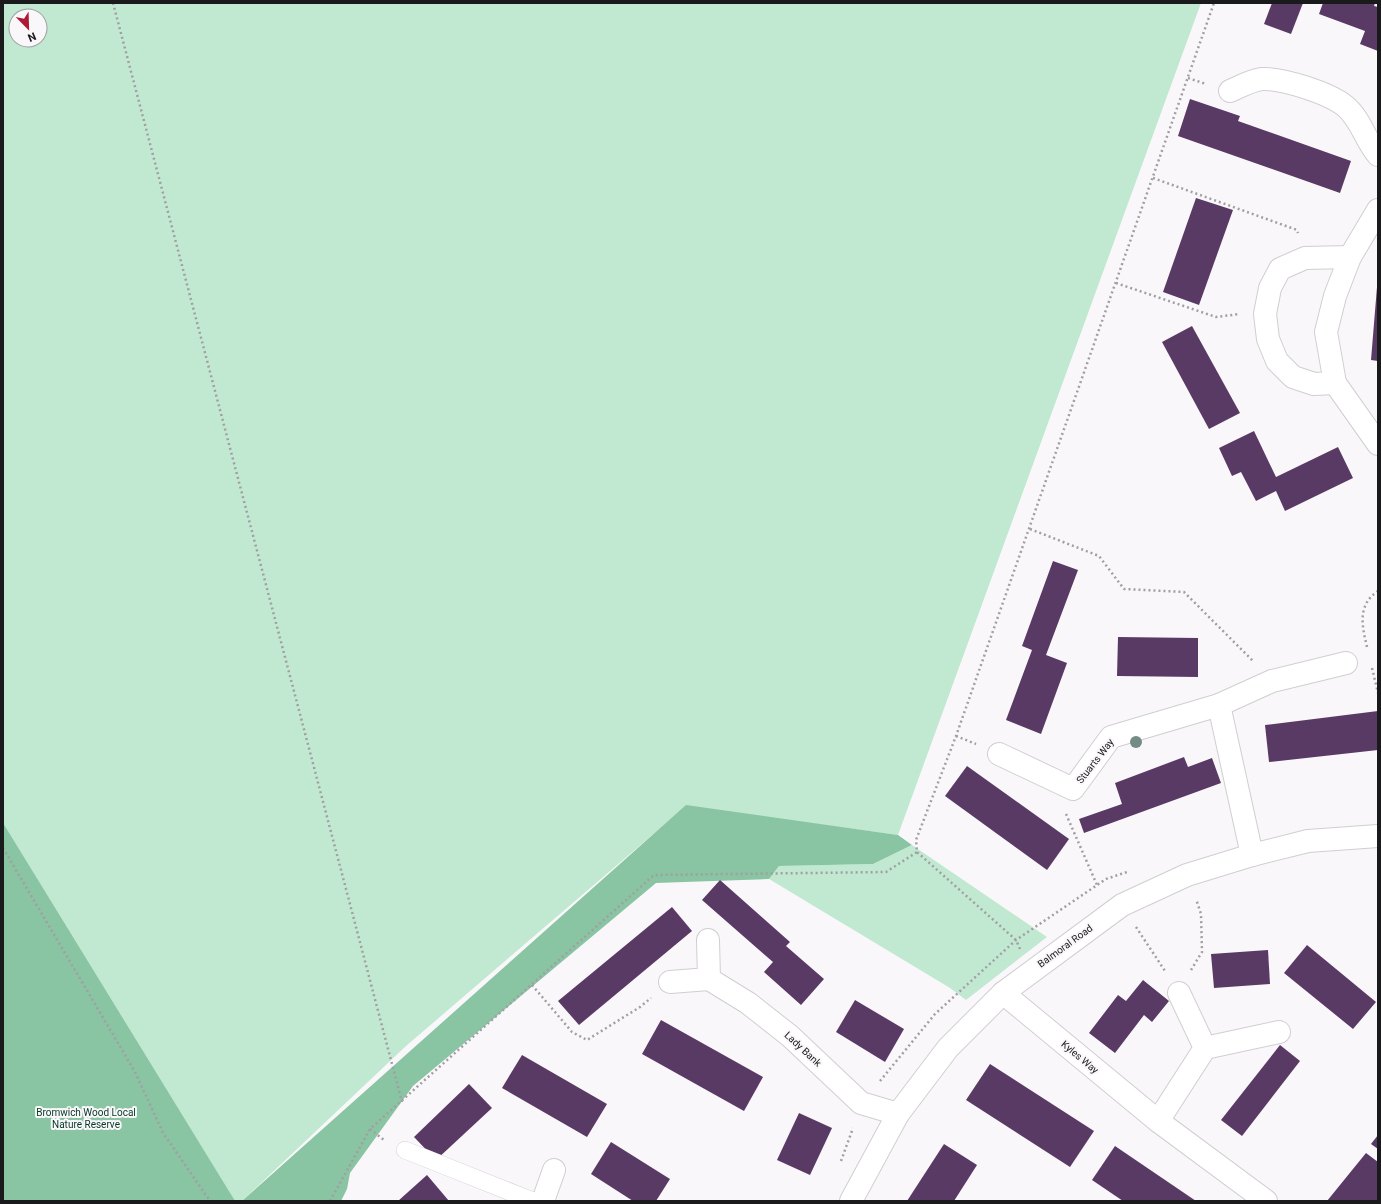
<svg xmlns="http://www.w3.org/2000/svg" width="1381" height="1204" font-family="Roboto,sans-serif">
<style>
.green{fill:#c1e9d1;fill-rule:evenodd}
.forest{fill:#89c4a3}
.building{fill:#593a64}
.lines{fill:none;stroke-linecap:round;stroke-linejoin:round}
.service-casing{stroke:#d1ced2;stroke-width:18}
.minor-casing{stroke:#d1ced2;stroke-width:24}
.tertiary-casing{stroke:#d1ced2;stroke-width:24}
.path{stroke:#a19fa2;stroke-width:2.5;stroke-dasharray:2 3;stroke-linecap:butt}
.service{stroke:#fff;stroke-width:17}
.minor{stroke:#fff;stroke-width:22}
.tertiary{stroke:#fff;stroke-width:22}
.tree{fill:#738d84}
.labels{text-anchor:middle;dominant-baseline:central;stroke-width:4;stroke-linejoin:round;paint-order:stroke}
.street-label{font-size:10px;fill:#1a191b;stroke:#faf7fb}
.park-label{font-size:10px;fill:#053722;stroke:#faf7fb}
</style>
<rect width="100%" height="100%" fill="#faf7fb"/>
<!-- green -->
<g class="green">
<path d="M3 3H1201L898 835 686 806 406 1046 242 1201H3ZM16 16H40V40H16Z"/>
<path d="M912 845 1047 937 966 1000 950 988 769 879 779 866 873 864Z"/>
</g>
<!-- forest -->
<g class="forest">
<path d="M686 805 898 835 912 845 873 864 779 866 769 879 656 883 413 1086 350 1173 347 1189 341 1201H242Z"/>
<path d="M3 823 235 1201H3Z"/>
</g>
<!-- building -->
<g class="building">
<path d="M1272 3H1303L1291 34 1264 24Z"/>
<path d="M1323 3H1375L1374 6 1378 7V51L1360 44 1365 31 1319 14Z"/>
<path d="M1190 99 1240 116 1238 121 1351 161 1340 193 1178 136Z"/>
<path d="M1196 198 1233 210 1199 305 1163 292Z"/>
<path d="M1377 287H1378V361L1371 360Z"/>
<path d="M1192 326 1240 413 1209 429 1162 342Z"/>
<path d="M1254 431 1276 477 1338 447 1353 478 1285 511 1276 491 1256 501 1241 472 1232 476 1219 448Z"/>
<path d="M1053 561 1078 570 1046 655 1067 663 1041 734 1006 720 1032 650 1022 646Z"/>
<path d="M1118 637 1198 638V677L1117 676Z"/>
<path d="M1378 711V750L1269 762 1265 725Z"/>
<path d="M1184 757 1188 767 1212 758 1221 783 1084 833 1079 819 1122 804 1115 783Z"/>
<path d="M967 766 1069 839 1047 870 945 796Z"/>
<path d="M720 880 790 942 786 946 824 979 801 1005 764 972 773 962 702 900Z"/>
<path d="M672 907 692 931 579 1025 558 1001Z"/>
<path d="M1307 945 1376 1002 1353 1029 1284 973Z"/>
<path d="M1268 950 1270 984 1214 988 1211 954Z"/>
<path d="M1143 980 1169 1001 1152 1022 1144 1015 1115 1053 1089 1033 1118 995 1126 1001Z"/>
<path d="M855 1000 904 1029 885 1062 836 1032Z"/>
<path d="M661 1020 763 1077 744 1111 642 1054Z"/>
<path d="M1280 1045 1300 1061 1242 1136 1221 1120Z"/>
<path d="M522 1055 607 1104 587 1137 502 1088Z"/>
<path d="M990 1064 1094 1131 1070 1167 966 1100Z"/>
<path d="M469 1084 492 1108 436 1160 414 1137Z"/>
<path d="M799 1113 832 1128 810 1175 777 1160Z"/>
<path d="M1378 1135V1149L1371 1144Z"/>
<path d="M611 1142 670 1179 656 1201H633L591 1174Z"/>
<path d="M944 1144 977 1165 954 1201H907Z"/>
<path d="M1115 1146 1196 1201H1123L1092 1180Z"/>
<path d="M1366 1153 1378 1162V1199L1376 1201H1327Z"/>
<path d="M427 1175 449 1201H398Z"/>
</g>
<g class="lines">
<defs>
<path id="service" d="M405 1150 533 1201"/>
<g id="minor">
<path d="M1230 91C1239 87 1252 80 1262 79 1282 78 1329 93 1345 106 1361 119 1365 140 1378 155"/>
<path d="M1378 210 1350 257 1335 296 1326 332 1335 383 1378 444"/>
<path d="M1335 383 1314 384 1293 377 1277 361 1268 339 1265 314 1270 288 1280 269 1305 258 1350 257"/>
<path d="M1219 705 1252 855"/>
<path d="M999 754 1073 789 1111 737 1219 705 1272 681 1346 663"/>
<path d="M708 940 709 979 748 1003 790 1036 861 1103 898 1114"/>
<path d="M670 982 709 979"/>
<path d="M1003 993 1158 1121 1266 1201"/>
<path d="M1205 1048 1279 1032"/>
<path d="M1158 1121 1205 1048 1179 993"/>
<path d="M543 1201 554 1170"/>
</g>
<path id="tertiary" d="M851 1201 898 1114 948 1048 1003 993 1122 905 1187 875 1252 855 1308 841 1378 836"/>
</defs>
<!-- service casing -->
<use href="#service" class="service-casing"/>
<!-- minor casing -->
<use href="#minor" class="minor-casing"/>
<!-- tertiary casing -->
<use href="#tertiary" class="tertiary-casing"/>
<!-- path -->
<g class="path">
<path d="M113 3 402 1102"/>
<path d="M1188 78 1206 84"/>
<path d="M1153 178 1297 230 1298 233"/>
<path d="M1116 283 1216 317 1240 314"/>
<path d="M1030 529 1099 556 1124 589 1184 592 1254 662"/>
<path d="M1367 647C1362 626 1357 605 1378 591"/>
<path d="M1372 668 1378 693"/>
<path d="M956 736 976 744"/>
<path d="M1066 814 1097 885"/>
<path d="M3 848 135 1072 163 1133 210 1201"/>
<path d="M1136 927 1165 971"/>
<path d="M1020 949 1016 940 917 852 916 840 956 736 1214 3"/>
<path d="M1191 970 1202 952 1201 914 1196 899"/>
<path d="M532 985 572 1032 587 1040 640 1007 651 998"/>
<path d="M880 1081 935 1014 1016 940 1106 879 1127 872"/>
<path d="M370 1129 384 1140"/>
<path d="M841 1161 853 1128"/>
<path d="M330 1201 370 1129 654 875 886 872 917 852"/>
</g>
<!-- service -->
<use href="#service" class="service"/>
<!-- minor -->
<use href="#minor" class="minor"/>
<!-- tertiary -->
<use href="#tertiary" class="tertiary"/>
</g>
<!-- trees -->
<circle class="tree" cx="1136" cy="742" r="6"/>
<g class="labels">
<!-- street labels -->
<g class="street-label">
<text transform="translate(1095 761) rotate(-52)">Stuarts Way</text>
<text transform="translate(1065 946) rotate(-36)">Balmoral Road</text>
<text transform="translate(803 1049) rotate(43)">Lady Bank</text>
<text transform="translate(1080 1057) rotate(40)">Kyles Way</text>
</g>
<!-- park labels -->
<g class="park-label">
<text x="86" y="1112">Bromwich Wood Local<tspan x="86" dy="12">Nature Reserve</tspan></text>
</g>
</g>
<!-- border -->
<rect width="1381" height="1204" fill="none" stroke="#1a191b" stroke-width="8"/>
<!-- north arrow -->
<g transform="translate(28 28) rotate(157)"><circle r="19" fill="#faf7fb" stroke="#a09ea1"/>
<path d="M0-3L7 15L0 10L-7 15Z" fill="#ae1936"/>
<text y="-6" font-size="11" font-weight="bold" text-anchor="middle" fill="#1a191b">N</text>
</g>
</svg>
